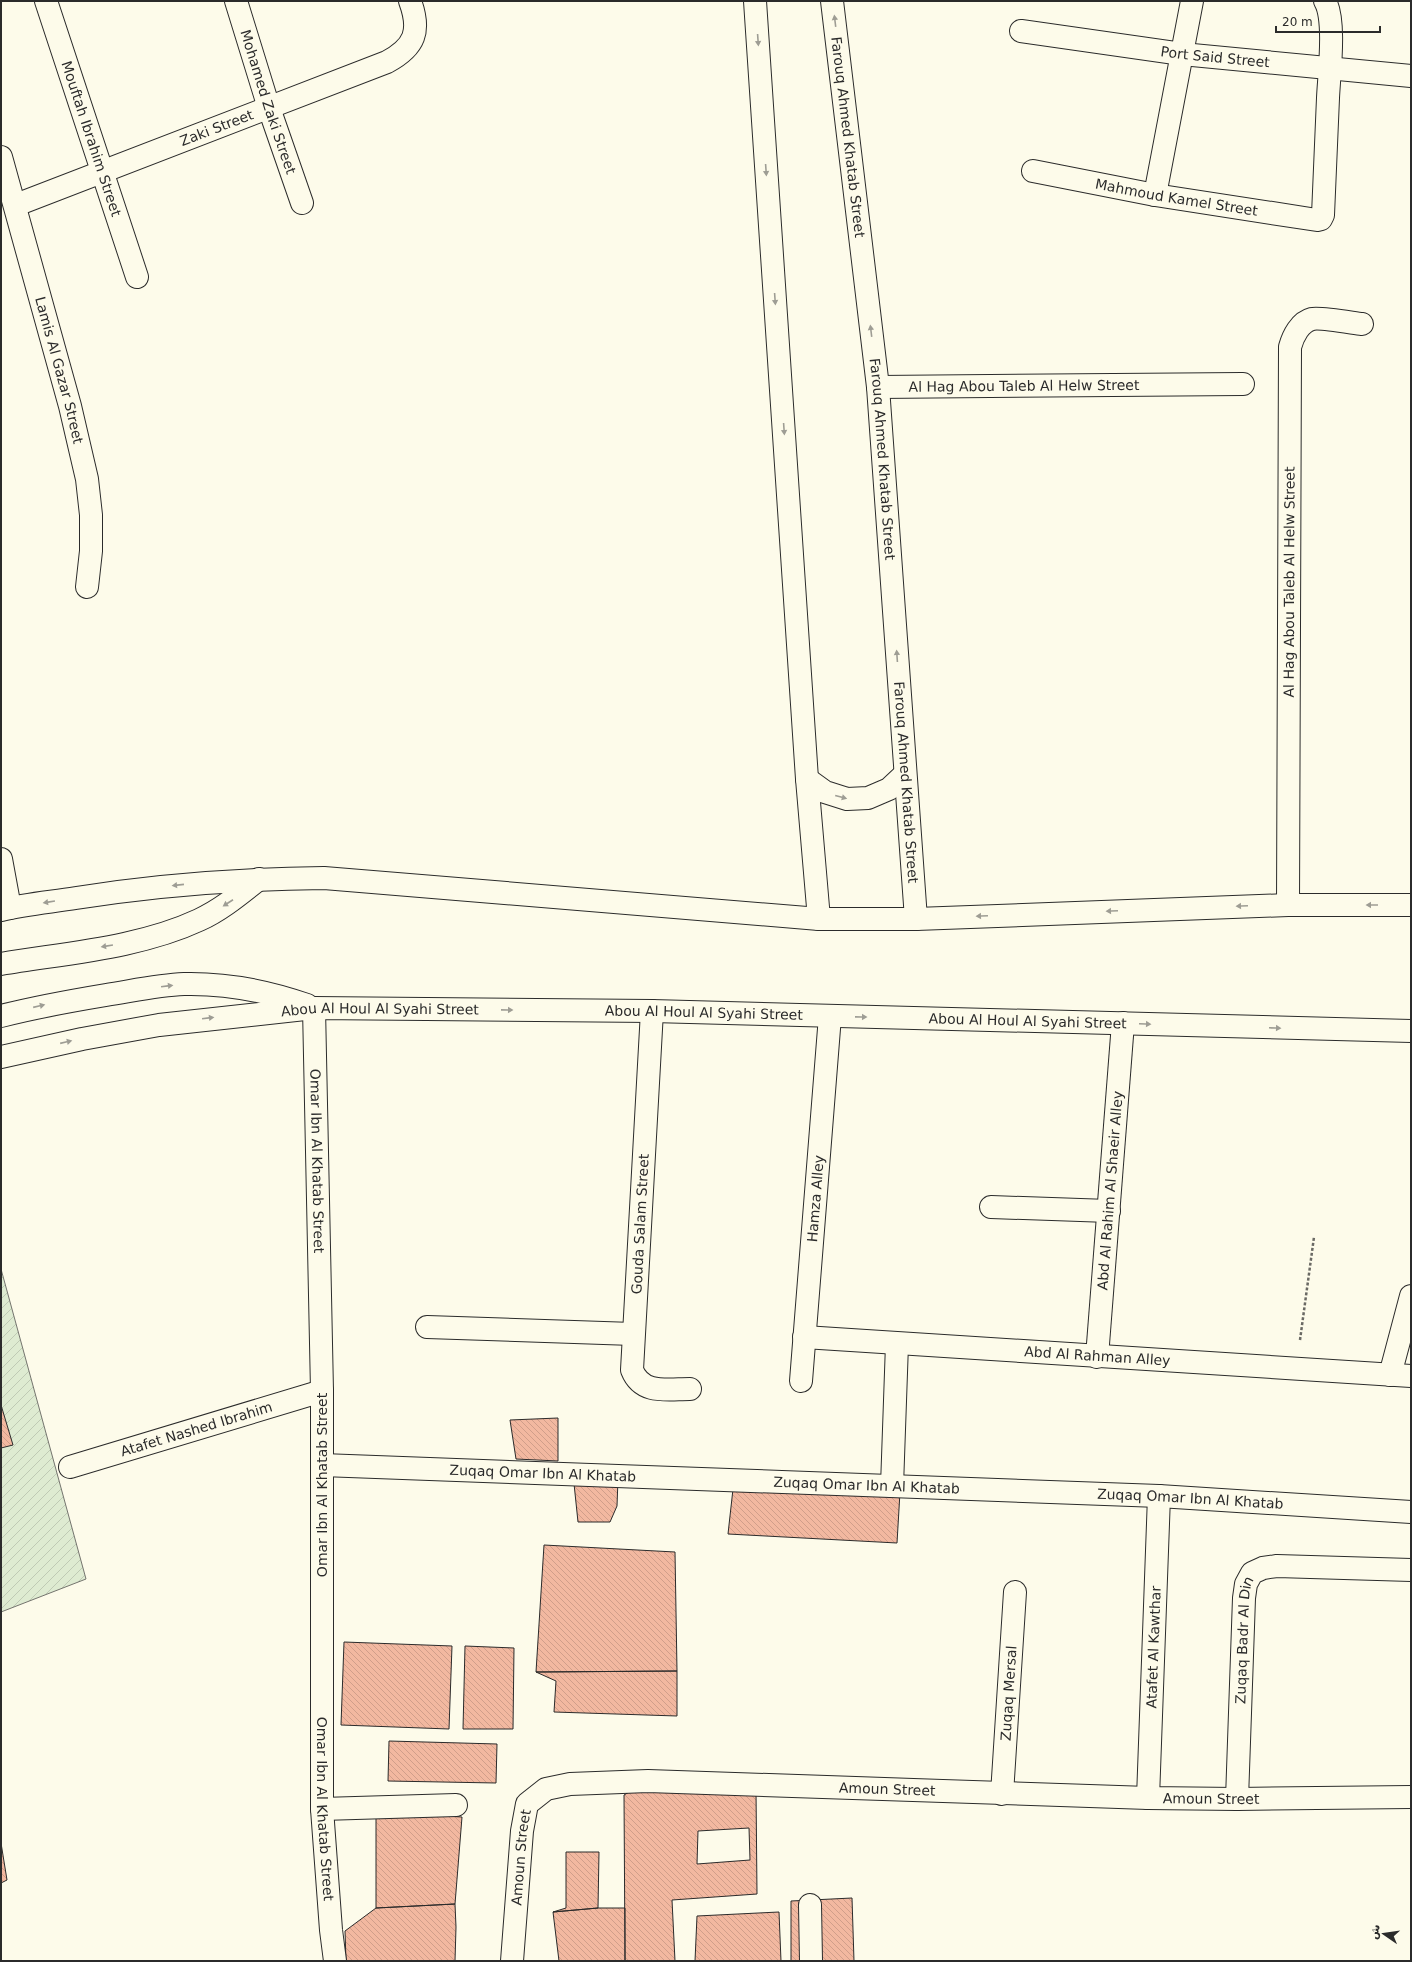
<svg xmlns="http://www.w3.org/2000/svg" width="1412" height="1962" font-family="'DejaVu Sans','Noto Naskh Arabic',sans-serif">
<defs>
<pattern id="garden-furrows" width="10" height="10" patternUnits="userSpaceOnUse"><rect width="10" height="10" fill="#deebd1"/><path d="M-1 1l2-2M0 10L10 0M9 11l2-2" fill="none" stroke="#bfcab4"/></pattern>
<pattern id="building-back-hatch" width="6" height="6" patternUnits="userSpaceOnUse"><rect width="6" height="6" fill="#f2b8a0"/><path d="M-1 5l2 2M0 0l6 6M5-1l2 2" fill="none" stroke="#d09e8a"/></pattern>
</defs>
<rect width="100%" height="100%" fill="#fdfbea"/>
<path fill="url(#garden-furrows)" stroke="#74746e" d="M1,1269L86,1579L1,1612Z"/>
<path fill="url(#building-back-hatch)" stroke="#2b2b2b" fill-rule="evenodd" d="M1,1405L13,1445L1,1448Z
M558,1418V1461L516,1459L510,1420Z
M573,1474L618,1479L617,1506L610,1522H578Z
M734,1480L900,1492L897,1543L728,1534Z
M544,1545L675,1552L677,1671L536,1672Z
M344,1642L452,1646L449,1729L341,1725Z
M465,1646L514,1648L513,1729H463Z
M677,1671V1716L554,1712L556,1681L536,1672Z
M389,1741L497,1744L496,1783L388,1781Z
M648,1781L756,1790L757,1894L672,1900L675,1961H625L624,1795ZM749,1828L750,1860L697,1864L698,1831Z
M376,1812L462,1817L455,1904L376,1908Z
M1,1843L7,1880L1,1883Z
M566,1852H599L598,1908L553,1912L566,1908Z
M852,1898L854,1961H791V1901Z
M455,1904L456,1927L455,1961H346L345,1931L376,1908Z
M598,1908H625V1961H559L553,1912Z
M779,1912L781,1961H695L697,1916Z"/>
<g fill="none" stroke-linecap="round" stroke-linejoin="round">
<defs>
<g id="minor">
<path id="s1" d="M46,1L137,277"/>
<path id="s2" d="M236,1L269,108L302,203"/>
<path id="s3" d="M1021,31L1182,54L1411,76"/>
<path id="s4" d="M1,157L70,406L87,479L91,515V551L87,587"/>
<path id="s5" d="M1033,171L1155,195L1317,220L1321,219L1323,215C1325,176 1326,137 1328,98C1329,75 1336,20 1325,1"/>
<path d="M1155,195L1192,1"/>
<path id="s6" d="M16,205L387,62C415,47 421,31 410,1"/>
<path id="s7" d="M878,387L1243,384"/>
<path d="M1,859L10,908"/>
<path id="s8" d="M1288,905L1290,347C1293,336 1300,322 1312,319C1320,317 1353,323 1362,324"/>
<path id="s9" d="M314,1008L322,1391V1809L331,1930L335,1961"/>
<path d="M652,1011L632,1370C642,1395 667,1389 690,1389"/>
<path d="M991,1207L1109,1211"/>
<path d="M427,1327L633,1334"/>
<path id="s10" d="M804,1337L1411,1376"/>
<path id="s11" d="M1097,1357L1123,1023"/>
<path d="M1390,1375L1411,1296"/>
<path id="s12" d="M801,1381L830,1016"/>
<path id="s13" d="M322,1465L1159,1496L1411,1512"/>
<path id="s14" d="M70,1467L322,1391"/>
<path d="M892,1486L897,1344"/>
<path id="s15" d="M1002,1794L1015,1592"/>
<path id="s16" d="M1148,1798L1159,1496"/>
<path id="s17" d="M1237,1799L1244,1598L1246,1584L1252,1573L1263,1568L1277,1566L1411,1570"/>
<path d="M322,1809L456,1805"/>
<path d="M810,1905L811,1961"/>
<path id="s18" d="M512,1961L522,1831L527,1804L546,1789L570,1784L648,1781L1148,1798L1237,1799L1411,1797"/>
</g>
<g id="secondary">
<path d="M755,1L807,779L819,919"/>
<path id="s19" d="M832,1L878,387L916,919"/>
<path d="M807,779L825,792L847,799L868,798L889,789L905,774"/>
<path d="M1,910C25,904 51,902 76,898C158,885 240,879 324,878L819,919H916L1288,905H1411"/>
<path d="M1,964C66,953 139,948 199,920C221,910 240,894 259,879"/>
<path d="M1,1016C36,1007 70,1001 106,995C132,991 158,985 184,984C227,983 267,991 307,1005"/>
<path id="s20" d="M1,1057L82,1039L159,1025L314,1008L652,1011L1411,1031"/>
</g>
</defs>
<use href="#minor" stroke="#2b2b2b" stroke-width="24"/>
<use href="#secondary" stroke="#2b2b2b" stroke-width="24"/>
<path stroke="#6a6964" stroke-width="2.5" stroke-dasharray="3 2" stroke-linecap="butt" d="M1300,1340L1314,1237"/>
<use href="#minor" stroke="#fdfbea" stroke-width="22"/>
<use href="#secondary" stroke="#fdfbea" stroke-width="22"/>
</g>
<defs><path id="oneway-solid" d="M-6-.8H1V-3.2L6.5 0L1 3.2V.8H-6Z"/></defs>
<g fill="#9e9d94">
<use href="#oneway-solid" transform="translate(835 21) rotate(-97)"/>
<use href="#oneway-solid" transform="translate(758 40) rotate(86)"/>
<use href="#oneway-solid" transform="translate(766 170) rotate(86)"/>
<use href="#oneway-solid" transform="translate(775 299) rotate(86)"/>
<use href="#oneway-solid" transform="translate(871 331) rotate(-97)"/>
<use href="#oneway-solid" transform="translate(784 429) rotate(86)"/>
<use href="#oneway-solid" transform="translate(897 656) rotate(-94)"/>
<use href="#oneway-solid" transform="translate(841 797) rotate(15)"/>
<use href="#oneway-solid" transform="translate(178 885) rotate(174)"/>
<use href="#oneway-solid" transform="translate(49 902) rotate(171)"/>
<use href="#oneway-solid" transform="translate(228 903) rotate(147)"/>
<use href="#oneway-solid" transform="translate(1372 905) rotate(-180)"/>
<use href="#oneway-solid" transform="translate(1242 906) rotate(178)"/>
<use href="#oneway-solid" transform="translate(1112 911) rotate(178)"/>
<use href="#oneway-solid" transform="translate(982 916) rotate(178)"/>
<use href="#oneway-solid" transform="translate(107 946) rotate(171)"/>
<use href="#oneway-solid" transform="translate(167 986) rotate(-7)"/>
<use href="#oneway-solid" transform="translate(39 1006) rotate(-13)"/>
<use href="#oneway-solid" transform="translate(507 1010) rotate(1)"/>
<use href="#oneway-solid" transform="translate(861 1017) rotate(1)"/>
<use href="#oneway-solid" transform="translate(208 1018) rotate(-7)"/>
<use href="#oneway-solid" transform="translate(1145 1024) rotate(2)"/>
<use href="#oneway-solid" transform="translate(1275 1028) rotate(2)"/>
<use href="#oneway-solid" transform="translate(66 1042) rotate(-13)"/>
</g>
<g text-anchor="middle" stroke-width="3" stroke-linejoin="round" paint-order="stroke">
<g font-size="14" fill="#2b2b2b" stroke="#fdfbea">
<text dy="5" stroke="none"><textPath href="#s3" startOffset="196">Port Said Street</textPath></text>
<text dy="5" stroke="none"><textPath href="#s2" startOffset="106">Mohamed Zaki Street</textPath></text>
<text dy="5" stroke="none"><textPath href="#s6" startOffset="215">Zaki Street</textPath></text>
<text dy="5" stroke="none"><textPath href="#s19" startOffset="137">Farouq Ahmed Khatab Street</textPath></text>
<text dy="5" stroke="none"><textPath href="#s1" startOffset="145">Mouftah Ibrahim Street</textPath></text>
<text dy="5" stroke="none"><textPath href="#s5" startOffset="146">Mahmoud Kamel Street</textPath></text>
<text dy="5" stroke="none"><textPath href="#s4" startOffset="221">Lamis Al Gazar Street</textPath></text>
<text dy="5" stroke="none"><textPath href="#s7" startOffset="146">Al Hag Abou Taleb Al Helw Street</textPath></text>
<text dy="5" stroke="none"><textPath href="#s19" startOffset="461">Farouq Ahmed Khatab Street</textPath></text>
<text dy="5" stroke="none"><textPath href="#s8" startOffset="323">Al Hag Abou Taleb Al Helw Street</textPath></text>
<text dy="5" stroke="none"><textPath href="#s19" startOffset="785">Farouq Ahmed Khatab Street</textPath></text>
<text dy="5" stroke="none"><textPath href="#s20" startOffset="383">Abou Al Houl Al Syahi Street</textPath></text>
<text dy="5" stroke="none"><textPath href="#s20" startOffset="707">Abou Al Houl Al Syahi Street</textPath></text>
<text dy="5" stroke="none"><textPath href="#s20" startOffset="1031">Abou Al Houl Al Syahi Street</textPath></text>
<text dy="5" stroke="none"><textPath href="#s9" startOffset="153">Omar Ibn Al Khatab Street</textPath></text>
<text dy="5" stroke="none"><textPath href="#s11" startOffset="167">Abd Al Rahim Al Shaeir Alley</textPath></text>
<text dy="5" stroke="none"><textPath href="#s12" startOffset="183">Hamza Alley</textPath></text>
<text transform="translate(640 1224) rotate(-87)" y="5">Gouda Salam Street</text>
<text dy="5" stroke="none"><textPath href="#s10" startOffset="294">Abd Al Rahman Alley</textPath></text>
<text dy="5" stroke="none"><textPath href="#s14" startOffset="132">Atafet Nashed Ibrahim</textPath></text>
<text dy="5" stroke="none"><textPath href="#s13" startOffset="221">Zuqaq Omar Ibn Al Khatab</textPath></text>
<text transform="translate(322 1485) rotate(-90)" y="5">Omar Ibn Al Khatab Street</text>
<text dy="5" stroke="none"><textPath href="#s13" startOffset="545">Zuqaq Omar Ibn Al Khatab</textPath></text>
<text dy="5" stroke="none"><textPath href="#s13" startOffset="869">Zuqaq Omar Ibn Al Khatab</textPath></text>
<text dy="5" stroke="none"><textPath href="#s17" startOffset="159">Zuqaq Badr Al Din</textPath></text>
<text dy="5" stroke="none"><textPath href="#s16" startOffset="151">Atafet Al Kawthar</textPath></text>
<text dy="5" stroke="none"><textPath href="#s15" startOffset="101">Zuqaq Mersal</textPath></text>
<text dy="5" stroke="none"><textPath href="#s18" startOffset="524">Amoun Street</textPath></text>
<text dy="5" stroke="none"><textPath href="#s18" startOffset="848">Amoun Street</textPath></text>
<text dy="5" stroke="none"><textPath href="#s9" startOffset="801">Omar Ibn Al Khatab Street</textPath></text>
<text dy="5" stroke="none"><textPath href="#s18" startOffset="104">Amoun Street</textPath></text>
</g>
</g>
<rect width="1412" height="1962" fill="none" stroke="#2b2b2b" stroke-width="4"/>
<g transform="translate(1384 1934) rotate(283)" stroke="#fdfbea" stroke-width="3" paint-order="stroke">
<path d="M0-3L7 15L0 10L-7 15Z" fill="#2b2b2b"/>
<text y="-6" font-size="11" font-weight="bold" text-anchor="middle" fill="#2b2b2b">ش</text>
</g>
<path d="M1276 26v6h104v-6" fill="none" stroke="#2b2b2b" stroke-width="2"/>
<text x="1282" y="26" font-size="12" fill="#2b2b2b" stroke="#fdfbea" stroke-width="3" paint-order="stroke">20 m</text>
</svg>
